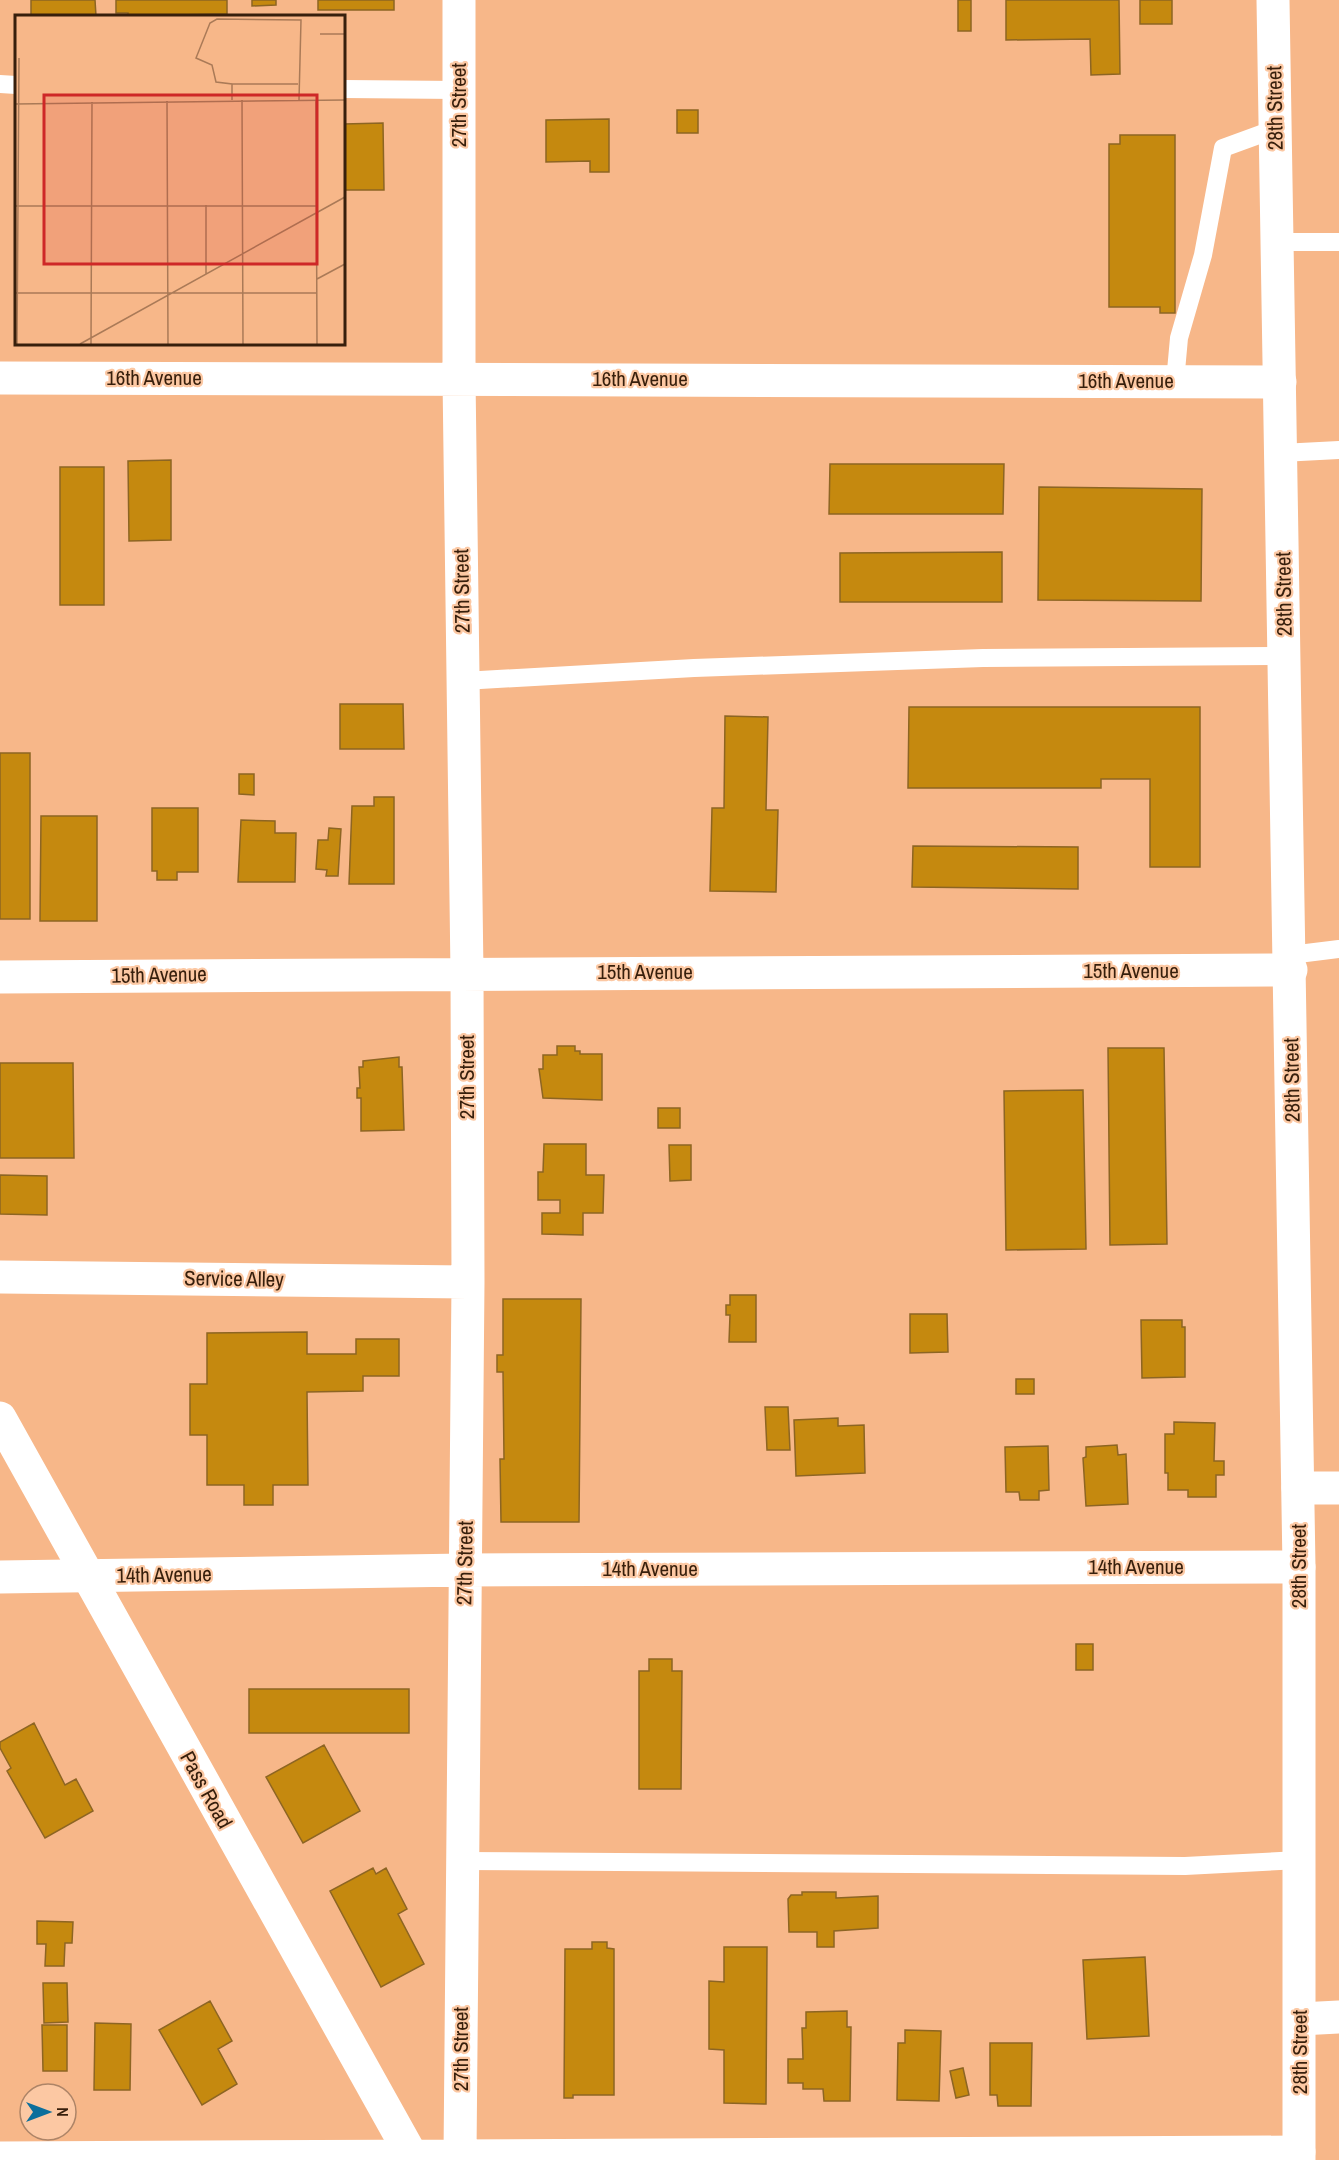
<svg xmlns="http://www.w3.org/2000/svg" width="1339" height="2160" font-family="'Archivo Narrow',sans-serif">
<rect width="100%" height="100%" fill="#f7b789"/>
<path fill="#c5890f" stroke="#8d6523" stroke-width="1.5" d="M31,0H95L96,16H31Z
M116,0H227V14L121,16H128V13H116Z
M252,0H276V5L252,6Z
M318,0H394V10H318Z
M958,0H971V31H958Z
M1006,0H1119L1120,74L1091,75L1090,39L1006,40Z
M1140,0H1172V24H1140Z
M677,110H698V133H677Z
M609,119V172H590V161L546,162V120Z
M383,123L384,190H344V124Z
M1120,135H1175V313H1160V307H1109V144H1120Z
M171,460V540L129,541L128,461Z
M830,464H1004L1003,514H829Z
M60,467H104V605H60Z
M1039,487L1202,489L1201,601L1038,600Z
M1002,552V602H840V553Z
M340,704H403L404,749H340Z
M909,707H1200V867H1150V779H1101V788H908Z
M725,716L768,717L766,810H778L776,892L710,891L712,808H724Z
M0,753H30V919H0Z
M239,774H254V795L239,794Z
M374,797H394V884H349L352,806H374Z
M152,808H198V872H177V880H157V871H152Z
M41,816H97V921H40Z
M241,820L275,821V833H296L295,882H238Z
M329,828L341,829L338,876H326L327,870L316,869L318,840H328Z
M913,846L1078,847V889L912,887Z
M557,1046H575V1051H580V1054H602V1100L543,1098L539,1069H543V1055H557Z
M1108,1048H1164L1167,1244L1110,1245Z
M399,1057V1067H402L404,1130L361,1131V1098H357V1088H360L359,1067H363V1061Z
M0,1063H73L74,1158H0Z
M1083,1090L1086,1249L1006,1250L1004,1091Z
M658,1108H680V1128H658Z
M544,1144H586V1175H604L603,1213H583V1235L542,1234V1213H560V1200H538V1172H543Z
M669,1145H691V1180L670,1181Z
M0,1175L47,1176V1215L0,1214Z
M730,1295H756V1342H729L730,1315H726V1305H730Z
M503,1299H581L579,1522H501L500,1459H504L503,1372H497V1355H503Z
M910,1314H947L948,1352L910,1353Z
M1141,1320H1182V1327H1185V1377L1142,1378Z
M307,1332V1354H356V1339H399V1376H363V1391L307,1392L308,1485H273V1505H244V1485H207V1435H190V1384H207V1333Z
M1016,1379H1034V1394H1016Z
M765,1407H788L790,1450H767Z
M838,1418V1426L864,1425L865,1473L796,1476L794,1420Z
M1174,1422L1215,1423L1214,1461H1224V1475H1216V1497H1188V1490H1168V1473H1165V1434H1174Z
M1117,1445L1118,1455L1126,1454L1128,1504L1086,1506L1083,1458L1086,1457V1447Z
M1048,1446L1049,1490L1039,1491V1500H1020L1019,1492H1006L1005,1447Z
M1076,1644H1093V1670H1076Z
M649,1659H672V1671H682L681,1789H639V1671H649Z
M249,1689H409V1733H249Z
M34,1723L65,1785L76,1779L93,1811L45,1838L7,1771L11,1768L0,1748V1742Z
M324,1745L360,1811L303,1843L266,1777Z
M373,1868L376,1874L386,1868L407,1909L398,1914L424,1964L381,1987L330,1891Z
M802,1892H836V1898L878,1896V1928L834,1931V1947H817V1932H789L788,1899L791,1895H802Z
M37,1921L73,1922L72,1943H65L64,1966H45L46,1944H37Z
M592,1942H607V1948L614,1949V2095H573V2098H564L565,1949H592Z
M724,1947H767L766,2104L724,2103V2050L709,2049V1981L724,1982Z
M1145,1957L1149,2036L1087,2039L1083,1960Z
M43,1983H67L68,2022L44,2023Z
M210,2001L232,2041L218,2049L237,2084L202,2105L159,2030Z
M847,2011V2027H851L850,2101H824L823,2089H803V2083H788V2059H803L802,2028H806V2012Z
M95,2023L131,2024L130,2090H94Z
M42,2025H67V2071H43Z
M905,2030L941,2031L939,2101L897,2100L898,2043H905Z
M990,2043H1032L1031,2106H998L997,2095H990Z
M963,2068L969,2095L956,2098L950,2071Z"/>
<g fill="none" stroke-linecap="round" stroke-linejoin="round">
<path stroke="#fff" stroke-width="18" d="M0,84L16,85
M344,89L459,90
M1278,242H1339
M1175,382L1179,338L1203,255L1223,148L1275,129
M1281,453L1339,450
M463,681L694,668L983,658L1285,656
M1290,955L1339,949
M462,1861L1185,1866L1300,1860"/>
<path stroke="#fff" stroke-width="33" d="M459,0V378L467,973L468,1282L460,2155
M0,378L1280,382
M0,977L1291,970
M0,1277L468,1282
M1298,1488H1339
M0,1577L465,1570L1299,1567
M1300,2019L1339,2017
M0,2158L1299,2152"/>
<path stroke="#fff" stroke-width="33" d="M1273,0L1299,1567V2160"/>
<path stroke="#fff" stroke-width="33" d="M0,1418L414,2160"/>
</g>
<g text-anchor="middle" stroke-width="4.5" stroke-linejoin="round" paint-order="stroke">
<g font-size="21" fill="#371f0c" stroke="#fcc8a3">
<text transform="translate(459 105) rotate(-90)" y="7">27th Street</text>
<text transform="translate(1275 108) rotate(-91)" y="7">28th Street</text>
<text x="154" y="385">16th Avenue</text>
<text x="640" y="386">16th Avenue</text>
<text x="1126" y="388">16th Avenue</text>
<text transform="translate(462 591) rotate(-91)" y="7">27th Street</text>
<text transform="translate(1284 594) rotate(-91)" y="7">28th Street</text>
<text x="1131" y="978">15th Avenue</text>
<text x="645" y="979">15th Avenue</text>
<text transform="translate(159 975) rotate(-1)" y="7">15th Avenue</text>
<text transform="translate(467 1077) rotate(-90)" y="7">27th Street</text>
<text transform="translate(1292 1080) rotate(-91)" y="7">28th Street</text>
<text transform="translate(234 1279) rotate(1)" y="7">Service Alley</text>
<text transform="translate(465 1563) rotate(-89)" y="7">27th Street</text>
<text transform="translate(1299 1566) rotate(-90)" y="7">28th Street</text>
<text x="1136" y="1574">14th Avenue</text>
<text x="650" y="1576">14th Avenue</text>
<text transform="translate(164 1575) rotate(-1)" y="7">14th Avenue</text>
<text transform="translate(206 1790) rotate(61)" y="7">Pass Road</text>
<text transform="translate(461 2049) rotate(-90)" y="7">27th Street</text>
<text transform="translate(1300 2052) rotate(-90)" y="7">28th Street</text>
</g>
</g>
<g transform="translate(15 15)">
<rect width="330" height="330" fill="#f7b789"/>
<path fill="none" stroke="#aa7a57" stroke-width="1.5" d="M305,19H330M217,69H283M217,85V69L201,67L197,50L181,43L195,8L202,4L286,5L284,85M227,85L228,329M301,85L302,329M152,86L153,329M0,89L330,85M0,191H302M191,259V190M302,264L330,249M0,278H302M2,329L4,43M65,329L330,182M76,329L77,87"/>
<path fill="#ce2827" fill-opacity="0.15" stroke="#ce2827" stroke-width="3" d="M29,80H302V249H29Z"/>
<rect width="330" height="330" fill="none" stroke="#371f0c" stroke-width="3"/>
</g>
<g transform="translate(48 2112) rotate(90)"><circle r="28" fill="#fcc8a3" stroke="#ad8467" stroke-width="1.5"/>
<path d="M0-4.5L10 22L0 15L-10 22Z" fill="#0c6f9c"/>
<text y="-9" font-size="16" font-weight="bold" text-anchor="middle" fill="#371f0c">N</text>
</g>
</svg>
